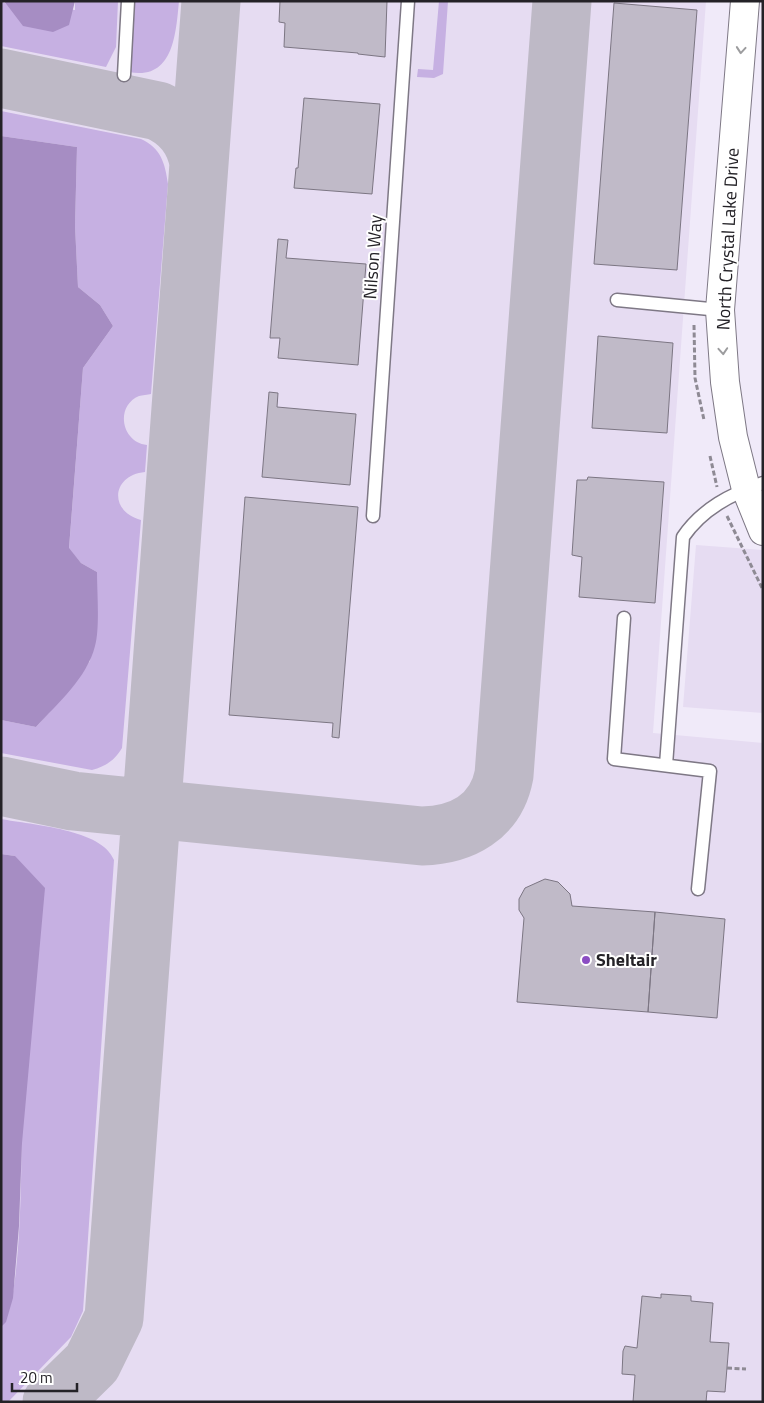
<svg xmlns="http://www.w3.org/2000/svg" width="764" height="1403" font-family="'Titillium Web',sans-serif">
<rect width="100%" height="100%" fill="#f0eaf9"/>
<path fill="#e6dcf2" d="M1,1H706L653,733L763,743V1402H1Z
M696,545L763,550V713L683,707Z"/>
<path fill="#c6b0e2" d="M1,1L4,3L75,10V1H118L116,47L106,67L1,46Z
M135,1H179C176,32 174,81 129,72Z
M439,1H448L443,74L434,78L417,77L418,69L433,70Z
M1,111L141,139C161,148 165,163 168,184L151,394C148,395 142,395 139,396C115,406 121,442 147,445L145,472C112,475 108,511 141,520L122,748C114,761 106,766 92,770L1,753V720L36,727L73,686L90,661L97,572L81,563L69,549L83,368L113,326L100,305L78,287L75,226L77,147L1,136Z
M1,819C32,825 102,829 114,860L83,1311L71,1337L8,1402H1V1327C36,1290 16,926 15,856L1,854Z"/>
<path fill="#a68dc3" d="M4,1H75L69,25L53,32L23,26Z
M1,136L77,147L75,226L78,287L100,305L113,326L83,368L69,548L81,563L97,572C97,592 100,628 95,646C87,678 58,703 36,727L1,720Z
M1,854L15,856L45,888L22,1143L19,1226L13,1298L6,1322L1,1327Z"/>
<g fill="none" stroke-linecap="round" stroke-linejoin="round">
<path stroke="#beb9c6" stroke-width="59" d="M1,78L158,111C181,121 195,139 199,163
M1,786L73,801L422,836C462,835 496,817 504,775L562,1
M52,1402L92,1363L114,1318L211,1"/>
</g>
<path fill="#c0bac8" stroke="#7c7683" d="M280,1H387L385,57L358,54V53L284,47L285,23L279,22Z
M614,3L697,10L677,270L594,264Z
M304,98L380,104L372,194L294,188L296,168H298Z
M278,239L288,240L286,258L366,264L358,365L278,358L280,338H270Z
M598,336L673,343L667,433L592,428Z
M269,392L278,393L277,407L356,414L350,485L262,477Z
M588,477L664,482L655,603L579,597L582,557L572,555L577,480H587Z
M245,497L358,507L339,738L332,737L333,723L229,715Z
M545,879L558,882L570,894L572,906L655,912L648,1012L517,1002L524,918L519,910V899L525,888Z
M655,912L725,919L717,1018L648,1012Z
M661,1294L691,1296V1301L713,1303L710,1342L729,1343L725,1392L707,1391L706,1402H633L635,1375L622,1374L623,1351L625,1346L637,1348L642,1296L661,1298Z"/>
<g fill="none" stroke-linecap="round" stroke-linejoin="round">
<defs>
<path id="lane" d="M124,75L128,1
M617,300L720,310
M373,516L408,1
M624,618L614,759L710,771L698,889
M666,765L683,537C702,509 731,494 763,483"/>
<path id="secondary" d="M745,1L720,310L725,382L733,437L746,489L763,531"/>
</defs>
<use href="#lane" stroke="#7e7885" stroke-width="15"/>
<use href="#secondary" stroke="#7e7885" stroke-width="30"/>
<path stroke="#8e8a94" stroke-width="3" stroke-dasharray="5 2.5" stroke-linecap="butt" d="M694,325L695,378L704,420
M710,456L717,487
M727,516L763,590
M727,1368L746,1369"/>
<use href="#lane" stroke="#fff" stroke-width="12"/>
<use href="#secondary" stroke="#fff" stroke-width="28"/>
</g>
<defs><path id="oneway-chevron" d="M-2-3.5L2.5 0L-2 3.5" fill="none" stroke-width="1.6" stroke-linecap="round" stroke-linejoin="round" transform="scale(1.25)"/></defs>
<g stroke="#9c9c9e">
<use href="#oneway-chevron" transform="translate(741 50) rotate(95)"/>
<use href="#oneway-chevron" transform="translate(723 351) rotate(86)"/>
</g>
<circle fill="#8b4dc3" stroke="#fff" stroke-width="2" cx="586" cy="960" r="5"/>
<g text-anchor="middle" stroke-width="4" stroke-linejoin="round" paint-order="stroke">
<g font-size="18" fill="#242227" stroke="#fff">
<text transform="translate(728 239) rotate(-87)" y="6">North Crystal Lake Drive</text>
<text transform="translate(373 257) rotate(-86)" y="6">Nilson Way</text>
</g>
<g font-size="18" font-weight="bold" fill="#242227" stroke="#fff" text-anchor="start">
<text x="596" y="966">Sheltair</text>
</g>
</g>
<rect width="764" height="1403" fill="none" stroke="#242227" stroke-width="5"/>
<path d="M12 1383v8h65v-8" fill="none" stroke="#242227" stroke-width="2.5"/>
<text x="20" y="1383" font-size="15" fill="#242227" stroke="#ffffff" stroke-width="4" paint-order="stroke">20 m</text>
</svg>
